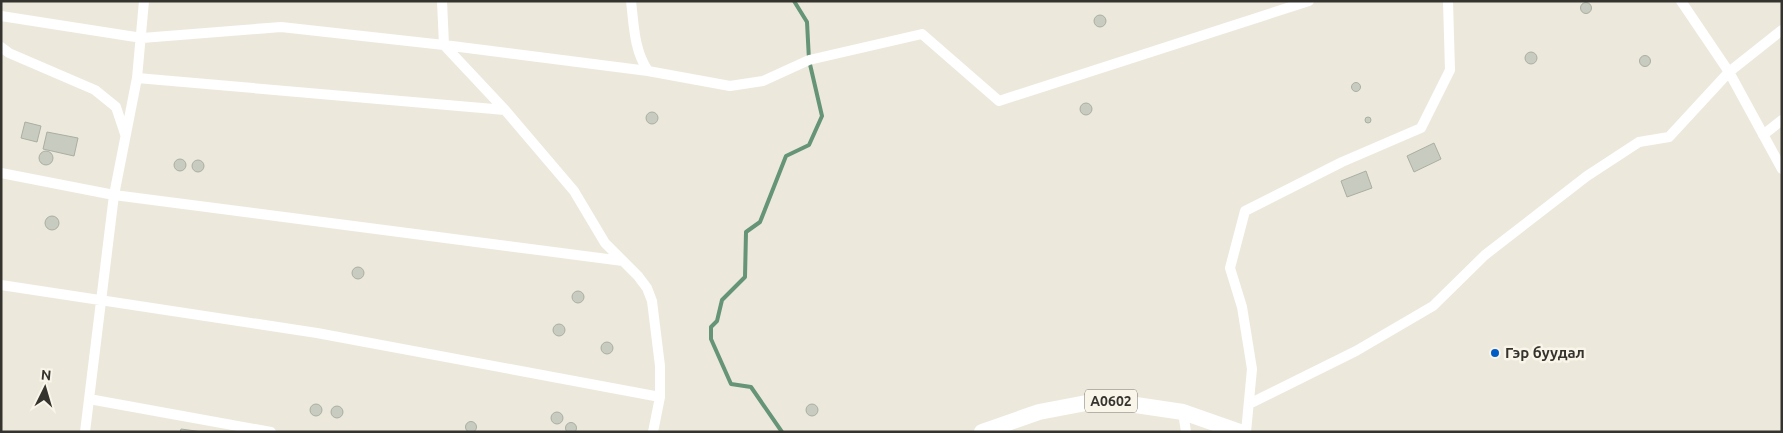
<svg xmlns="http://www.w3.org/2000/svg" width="1783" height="433" font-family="Ubuntu,sans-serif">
<rect width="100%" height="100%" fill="#ece8dc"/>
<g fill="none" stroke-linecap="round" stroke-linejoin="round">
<path stroke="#659476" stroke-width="4" d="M782,432L751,387L731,384L711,339V327L717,321L722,300L745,277L746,232L760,222L786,156L809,145L822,116L809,60L807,22L794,1"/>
</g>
<path fill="#c8ccc0" stroke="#aaafa3" d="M1580.5 8a5.5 5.5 0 1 1 11 0a5.5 5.5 0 1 1-11 0Z
M1094 21a6 6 0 1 1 12 0a6 6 0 1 1-12 0Z
M1525 58a6 6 0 1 1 12 0a6 6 0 1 1-12 0Z
M1639.5 61a5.5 5.5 0 1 1 11 0a5.5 5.5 0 1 1-11 0Z
M1351.5 87a4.5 4.5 0 1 1 9 0a4.5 4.5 0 1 1-9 0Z
M1080 109a6 6 0 1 1 12 0a6 6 0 1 1-12 0Z
M646 118a6 6 0 1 1 12 0a6 6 0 1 1-12 0Z
M1365 120a3 3 0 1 1 6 0a3 3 0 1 1-6 0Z
M25,122L41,126L37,142L21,138Z
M47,132L78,138L74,156L43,149Z
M1434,143L1441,159L1414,172L1407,156Z
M39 158a7 7 0 1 1 14 0a7 7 0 1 1-14 0Z
M174 165a6 6 0 1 1 12 0a6 6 0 1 1-12 0Z
M192 166a6 6 0 1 1 12 0a6 6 0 1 1-12 0Z
M1366,171L1372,188L1347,197L1341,181Z
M45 223a7 7 0 1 1 14 0a7 7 0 1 1-14 0Z
M352 273a6 6 0 1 1 12 0a6 6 0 1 1-12 0Z
M572 297a6 6 0 1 1 12 0a6 6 0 1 1-12 0Z
M553 330a6 6 0 1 1 12 0a6 6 0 1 1-12 0Z
M601 348a6 6 0 1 1 12 0a6 6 0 1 1-12 0Z
M310 410a6 6 0 1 1 12 0a6 6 0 1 1-12 0Z
M806 410a6 6 0 1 1 12 0a6 6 0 1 1-12 0Z
M331 412a6 6 0 1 1 12 0a6 6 0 1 1-12 0Z
M551 418a6 6 0 1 1 12 0a6 6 0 1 1-12 0Z
M465.5 427a5.5 5.5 0 1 1 11 0a5.5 5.5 0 1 1-11 0Z
M565.5 428a5.5 5.5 0 1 1 11 0a5.5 5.5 0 1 1-11 0Z
M181,429L203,432H180Z"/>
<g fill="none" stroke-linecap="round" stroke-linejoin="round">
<path stroke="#fff" stroke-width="10" d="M442,1L444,45L648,71L730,86L763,81L809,60L922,34L999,101L1309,1
M631,1C634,26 634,50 648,71
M1681,1L1729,72L1782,169
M1,16L142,38L281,27L444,45L505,110L574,191L605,243L638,276L647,288L652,301L660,366V397L653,432
M1,47L9,53L95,90L116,107L125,134
M137,78L505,110
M1763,135L1782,120
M1,173L114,195L623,261
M1,285L317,333L660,397
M89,399L271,432
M1249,404L1356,351L1433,306L1485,255L1587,176L1639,142L1669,137L1729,72L1782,30
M1183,412L1186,432
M85,432L114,195L137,78L144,1
M1246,432L1252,369L1242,307L1230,268L1245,211L1342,162L1421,128L1450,70L1448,1"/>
<path stroke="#fff" stroke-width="16" d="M982,432L1039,412L1102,400L1183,412L1240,432"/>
</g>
<circle fill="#005bc4" stroke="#faf5e9" stroke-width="2" cx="1495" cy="353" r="5"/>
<g text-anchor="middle" stroke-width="5" stroke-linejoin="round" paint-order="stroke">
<rect fill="#faf5e9" stroke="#706d66" stroke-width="1" x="1085" y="389.5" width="52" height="23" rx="4"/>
<g font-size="14" font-weight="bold" fill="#35332e">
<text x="1111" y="406">A0602</text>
</g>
<g font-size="15" font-weight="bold" fill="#35332e" stroke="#faf5e9" text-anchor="start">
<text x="1505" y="358">Гэр буудал</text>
</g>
</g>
<rect width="1783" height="433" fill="none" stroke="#35332e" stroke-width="5"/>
<g transform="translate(45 388) rotate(5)" stroke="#faf5e9" stroke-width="4" paint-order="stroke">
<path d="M0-4L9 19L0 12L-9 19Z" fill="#35332e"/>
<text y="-8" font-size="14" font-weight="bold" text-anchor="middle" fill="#35332e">N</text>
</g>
</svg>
